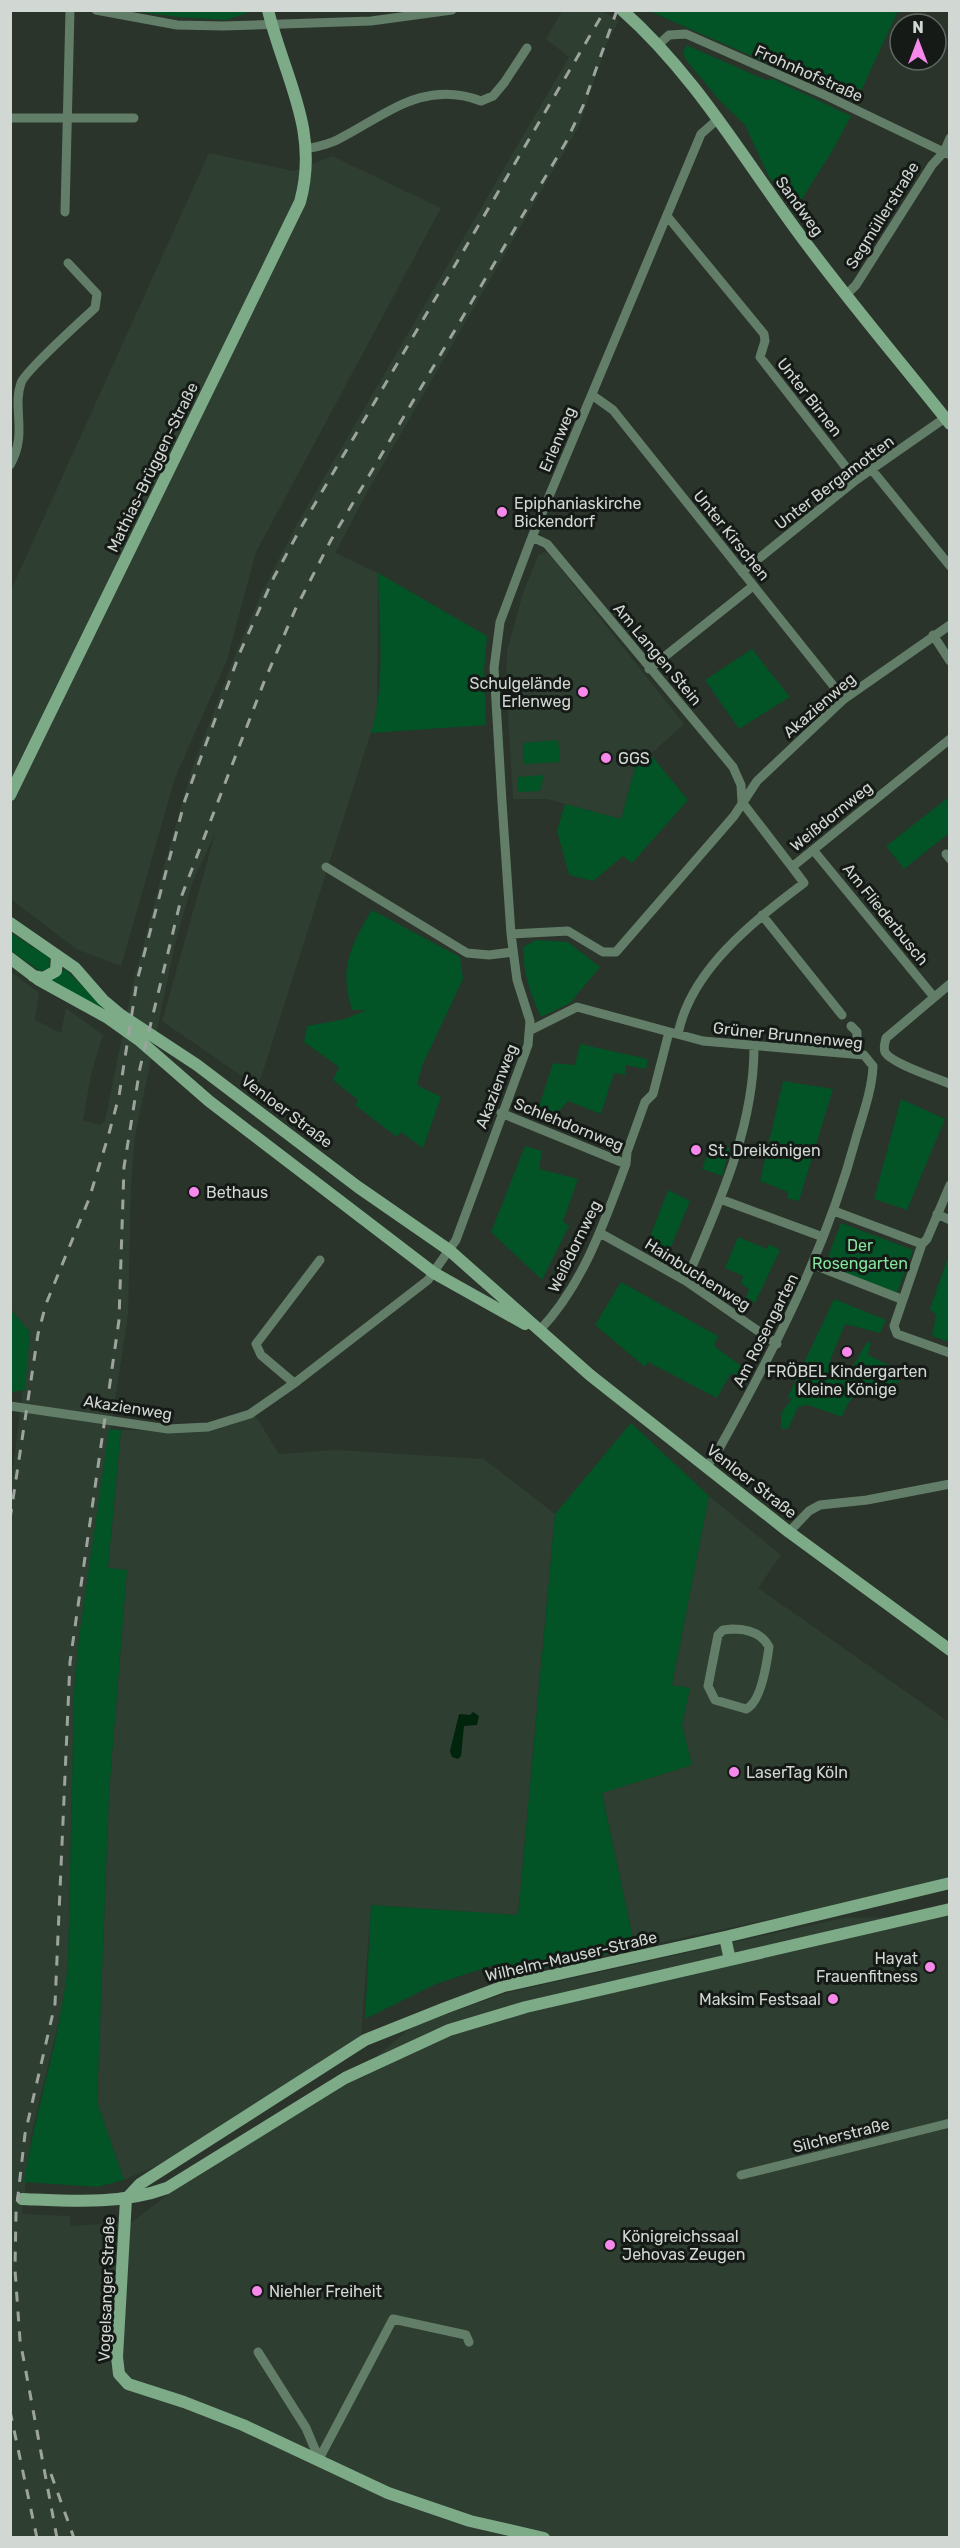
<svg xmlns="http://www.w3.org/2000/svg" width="960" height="2548" font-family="Rubik,sans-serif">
<rect width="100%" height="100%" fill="#2a342b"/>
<path fill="#2e3e31" d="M562,11H602L619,21L607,43L579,126L370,487L335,553L378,573L377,713L258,1087L162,1021L215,834L193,881L175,944L135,1136L131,1187L128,1315L79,1637L74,1692L68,1963L65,1995L31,2136L22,2214L70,2216L71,2226L132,2222L189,2179L349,2079L413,2026L506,1993L843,1918L949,1916V2537H11L10,1491L30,1333L11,1309L10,971L39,993L35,1020L61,1033L66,1008L103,1035L91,1074L83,1120L99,1125L105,1121L133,983L168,852L191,772L235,655L262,592L297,524L569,57L546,39Z
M209,153L294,171L332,156L441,208L256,552L227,660L175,778L121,966L76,949L11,899V590Z
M544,552L550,555L684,724L635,768L621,819L547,799H513L506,680L507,651L523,593L538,556Z
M255,1415L279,1454L335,1450L484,1459L555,1514L518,1915L371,1905L361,2037L172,2159L124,2180L97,2102L109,1794L127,1570L108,1569L121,1430L200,1432L231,1425Z
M709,1496L781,1555L758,1588L949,1722V1881L635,1948L602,1792L692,1765L682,1725L690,1688L672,1685Z"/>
<path fill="#025325" d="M131,11L253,10V11L226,20L179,17Z
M649,11H898L856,102Z
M686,45L766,80L773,79L851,116L834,148L795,210L769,177L745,125L720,101L686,60L683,53Z
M378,573L487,636L484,671L486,725L371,733C386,683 379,625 378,573Z
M752,649L790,697L739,729L705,680Z
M558,740L560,762L524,764L523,743Z
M651,755L688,800L632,863L623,856L593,881L569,875L557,831L565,804L621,819L635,768Z
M544,775L540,791L518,792L517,777Z
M949,797V833L904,869L886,846Z
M372,910L460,957L463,979L422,1066L417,1085L441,1097L423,1148L401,1132L397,1137L355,1105L358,1100L333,1080L339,1067L304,1042L307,1026L345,1019L366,1010H352C339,968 350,946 372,910Z
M11,933L50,958L49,969L40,971L11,951Z
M536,940L568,942L600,967L570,1003L541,1017C530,993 523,973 523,947Z
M65,969L108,1011L50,982Z
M580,1044L648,1059L646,1069L626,1065L625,1075L614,1073L601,1114L568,1101L557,1114L539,1107L553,1063L575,1065Z
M783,1081L833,1089L799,1201L787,1198L788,1192L760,1181Z
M901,1099L945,1119L907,1210L874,1199Z
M712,1141L726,1144L725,1147L730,1148L722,1176L702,1169Z
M525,1146L542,1151L539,1169L578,1179L563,1221L569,1226L542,1280L491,1232Z
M668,1190L690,1201L671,1247H646Z
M841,1223L913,1250L897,1293L825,1265Z
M738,1237L767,1249L769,1244L780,1250L755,1303L746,1298L749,1289L741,1284L743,1276L725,1268Z
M949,1254H950L949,1342L932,1336L936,1315L930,1309Z
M621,1282L718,1336L714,1346L747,1370L742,1378L731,1373L717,1398L648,1362L645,1367L595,1325Z
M834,1299L886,1320L880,1333L845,1324L830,1361L832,1367L842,1373L845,1368L850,1371L867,1342L871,1343L868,1355L899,1370L900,1382C868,1392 857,1381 842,1417L808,1405L798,1407L788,1429H781V1413L793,1397L787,1399Z
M10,1309L30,1332L25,1390L11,1392Z
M631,1423L709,1496L672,1685L690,1688L682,1725L692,1765L602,1793L635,1948L517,1974L497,1964L436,1984L365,2019L371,1905L518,1915L555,1514Z
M109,1429L121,1430L108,1568L127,1570L109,1794L97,2102L124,2180L97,2187L24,2182C35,2109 61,2037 68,1963L74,1692L79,1637Z"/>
<path fill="#00240c" d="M473,1712L479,1716L477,1725L464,1726L461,1756L458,1759L452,1757L450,1751L459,1714L470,1715Z"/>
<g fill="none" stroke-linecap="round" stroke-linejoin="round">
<path stroke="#637e68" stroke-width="9" d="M96,10L177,25L223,26L371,21L452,10
M657,46L669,35L686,34L827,96L950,155
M10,118H134
M306,149C316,147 327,145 337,140C386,115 423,79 481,101L493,96L504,83L527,48
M65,212L70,10
M667,216L764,334L765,341L760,357L856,480
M846,295L856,285L932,165L944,152L950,138
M592,395L613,410L844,699
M10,465C28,434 12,408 21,383C25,371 81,321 95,308L97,294L68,263
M872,470L950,566
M532,537L547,544L733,767L741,785L742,802L792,867
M742,572L856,480L945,418
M933,635L950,661
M649,669L753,586
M814,851L934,997
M946,854L950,859
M326,867L467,953L489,955L513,952
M762,915L842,1015
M511,934L568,931L603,952H616L734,816L757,781L844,699L950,625
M950,984L886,1038C885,1043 883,1048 885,1052C890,1063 937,1078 950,1084
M851,1026L857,1032V1054
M531,1030L577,1007L703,1041L864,1055L873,1066C872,1090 863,1114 856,1138C825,1253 773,1352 715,1456L706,1467
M678,1034C691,969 754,921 804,883L792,867L950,739
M501,1113L626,1164
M950,1185L927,1239L922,1244L894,1326L897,1334L950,1353
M720,1199L823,1237
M834,1211L922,1244
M937,1214L950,1220
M600,1233L686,1281L777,1344
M814,1265L901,1299
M686,1281C717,1207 754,1130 754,1047
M539,1331C583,1285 604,1223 626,1164L627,1152L645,1102L653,1094L669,1032
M294,1383L261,1355L256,1344L320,1260
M10,1406L168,1429L208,1427L250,1414L296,1382L428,1280L456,1240L528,1045L530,1021L517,980L511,934L502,802L494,668L500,622L532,537L701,134L718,119
M789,1532L809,1511L820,1505L867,1500L950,1484
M732,1629C746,1629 762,1633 769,1647C767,1662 761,1703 746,1709L715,1700L708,1686L718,1635L723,1630Z
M741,2175L950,2123
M258,2352L306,2428L319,2459
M319,2459L393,2319L466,2335L469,2342"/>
<path stroke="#7daa87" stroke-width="12" d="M622,10C690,70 737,148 789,220C839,290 896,356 950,424
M10,795L300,202C320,130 284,77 268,10
M10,923L75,968L103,1000L121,1015L197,1065L358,1187L449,1250L590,1375L789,1532L950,1650
M10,958L39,980L108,1018L139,1040L209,1101L434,1273L525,1324
M33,976L43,978L56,971L57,956
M725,1937L730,1960
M22,2199C71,2201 120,2205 167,2188L345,2078L449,2030L526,2007L950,1909
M126,2199L140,2184L365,2040L445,2008L504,1986L725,1937L950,1883
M126,2199L117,2357L119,2374L128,2384L184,2402L243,2425L388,2493L470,2521L544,2538"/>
<path stroke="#9ca49d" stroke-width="3" stroke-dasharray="10 10" stroke-linecap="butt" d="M10,1519L38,1334L46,1304L89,1199L108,1137L119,1096L137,981L185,800L241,650L274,577L303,524L605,10
M10,2411L37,2538
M51,2474L74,2538
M57,2538L20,2340L15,2270L16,2213L25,2134L55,2004L70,1662L119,1320L124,1167L140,1068L182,895L264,682L295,610L331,540L566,142L583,106L617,10"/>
</g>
<g fill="#f788ec" stroke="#151a16" stroke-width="2">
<circle cx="502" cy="512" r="6"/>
<circle cx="583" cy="692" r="6"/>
<circle cx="606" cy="758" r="6"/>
<circle cx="696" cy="1150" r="6"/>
<circle cx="194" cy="1192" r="6"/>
<circle cx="847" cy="1352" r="6"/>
<circle cx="734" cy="1772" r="6"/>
<circle cx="930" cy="1967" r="6"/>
<circle cx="833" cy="1999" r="6"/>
<circle cx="610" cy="2245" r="6"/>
<circle cx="257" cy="2291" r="6"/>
</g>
<g text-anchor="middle" stroke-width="6" stroke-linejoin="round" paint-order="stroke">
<g font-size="16" fill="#d1d7d2" stroke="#151a16">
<text transform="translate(809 73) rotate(24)" y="6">Frohnhofstraße</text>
<text transform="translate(800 206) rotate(54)" y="6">Sandweg</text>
<text transform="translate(882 215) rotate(-58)" y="6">Segmüllerstraße</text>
<text transform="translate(810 397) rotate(52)" y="6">Unter Birnen</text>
<text transform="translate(557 439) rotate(-67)" y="6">Erlenweg</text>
<text transform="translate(152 467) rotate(-64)" y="6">Mathias-Brüggen-Straße</text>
<text transform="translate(834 482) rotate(-37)" y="6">Unter Bergamotten</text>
<text transform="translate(732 535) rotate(51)" y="6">Unter Kirschen</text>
<text transform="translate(658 654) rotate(50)" y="6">Am Langen Stein</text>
<text transform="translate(819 705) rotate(-41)" y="6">Akazienweg</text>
<text transform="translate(831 816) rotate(-39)" y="6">Weißdornweg</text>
<text transform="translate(886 914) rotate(51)" y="6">Am Fliederbusch</text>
<text transform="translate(788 1035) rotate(6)" y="6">Grüner Brunnenweg</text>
<text transform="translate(496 1086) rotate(-69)" y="6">Akazienweg</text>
<text transform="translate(287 1111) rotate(37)" y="6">Venloer Straße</text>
<text transform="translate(569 1124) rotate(22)" y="6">Schlehdornweg</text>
<text transform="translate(574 1246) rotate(-64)" y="6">Weißdornweg</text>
<text transform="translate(698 1274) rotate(32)" y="6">Hainbuchenweg</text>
<text transform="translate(765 1330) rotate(-63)" y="6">Am Rosengarten</text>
<text transform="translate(128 1407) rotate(9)" y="6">Akazienweg</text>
<text transform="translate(752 1481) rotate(38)" y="6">Venloer Straße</text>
<text transform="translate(571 1956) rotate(-13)" y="6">Wilhelm-Mauser-Straße</text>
<text transform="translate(841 2135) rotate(-14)" y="6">Silcherstraße</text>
<text transform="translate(106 2289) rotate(-88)" y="6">Vogelsanger Straße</text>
</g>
<g font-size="16" fill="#d1d7d2" stroke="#151a16" text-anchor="start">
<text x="514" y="509">Epiphaniaskirche<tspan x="514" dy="18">Bickendorf</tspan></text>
<text x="571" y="689" text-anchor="end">Schulgelände<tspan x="571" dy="18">Erlenweg</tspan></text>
<text x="618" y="764">GGS</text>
<text x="708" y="1156">St. Dreikönigen</text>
<text x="206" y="1198">Bethaus</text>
<text x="847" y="1377" text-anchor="middle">FRÖBEL Kindergarten<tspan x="847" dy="18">Kleine Könige</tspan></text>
<text x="746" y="1778">LaserTag Köln</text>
<text x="918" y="1964" text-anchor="end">Hayat<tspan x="918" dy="18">Frauenfitness</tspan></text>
<text x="821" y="2005" text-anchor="end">Maksim Festsaal</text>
<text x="622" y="2242">Königreichssaal<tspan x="622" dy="18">Jehovas Zeugen</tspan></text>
<text x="269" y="2297">Niehler Freiheit</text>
</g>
<g font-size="16" fill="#85e39c" stroke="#151a16">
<text x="860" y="1251">Der<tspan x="860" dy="18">Rosengarten</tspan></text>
</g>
</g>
<rect width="960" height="2548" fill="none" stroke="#d1d7d2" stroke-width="24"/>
<g transform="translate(918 42)"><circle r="28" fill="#151a16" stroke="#606661" stroke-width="1.5"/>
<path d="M0-4.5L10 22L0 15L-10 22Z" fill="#f788ec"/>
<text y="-9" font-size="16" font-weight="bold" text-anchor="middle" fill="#d1d7d2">N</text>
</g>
</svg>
